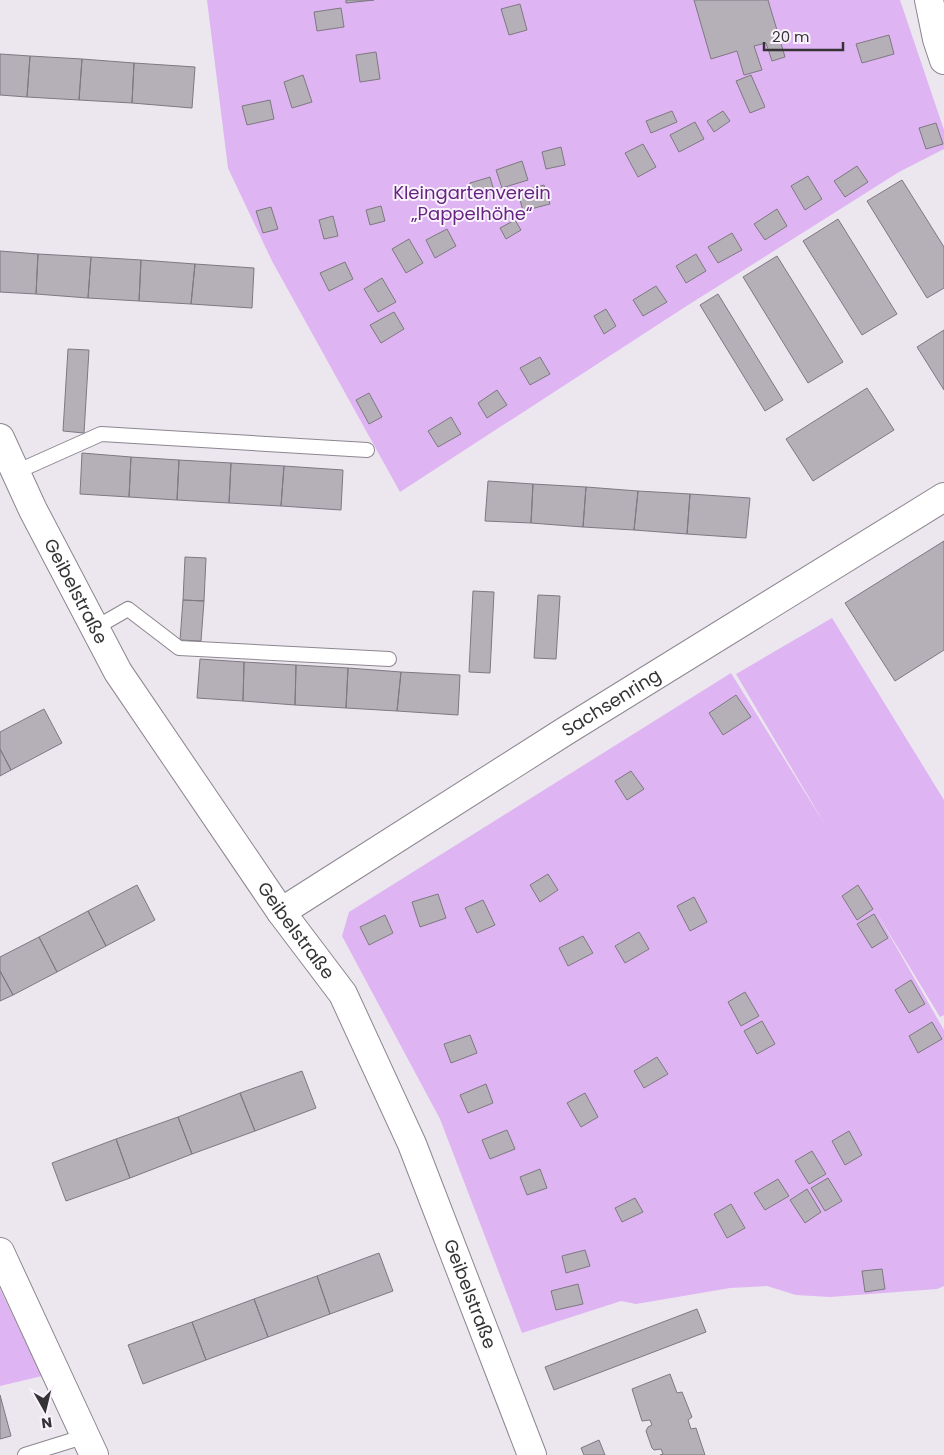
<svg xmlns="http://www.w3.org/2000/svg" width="944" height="1455" font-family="Poppins,sans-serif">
<rect width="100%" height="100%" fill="#ece6ef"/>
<path fill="#dfb4f3" d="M207,0H900L944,130V149L899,172L685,307L400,492L272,261L228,168Z
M832,618L944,800V1015L940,1017L875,910L944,1030V1286L937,1289L830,1297L796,1295L767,1286L730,1288L636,1304L621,1301L522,1333L440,1119L342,936L349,912L731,673L827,828L736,674Z
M0,1289L42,1376L0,1386Z"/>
<path fill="#b5afb8" stroke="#7e7881" d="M346,0H374L346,3Z
M694,0H768L785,57L772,61L766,43L754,46L762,70L744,75L737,51L711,59Z
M520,4L527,30L509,35L501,9Z
M341,8L344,27L317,31L314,12Z
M889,35L894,54L862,63L856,44Z
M376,52L380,79L360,82L356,55Z
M0,54L30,56L27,97L0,95Z
M30,56L82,59L79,100L27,97Z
M82,59L134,63L132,103L79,100Z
M134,63L195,67L192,108L132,103Z
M303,75L312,102L292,108L284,82Z
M751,75L765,107L750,113L736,81Z
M270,100L274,119L247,125L242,106Z
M672,111L677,122L651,133L646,121Z
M723,111L730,121L714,132L707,121Z
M695,122L704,139L679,152L670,135Z
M936,123L943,144L926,149L919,128Z
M643,144L656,167L638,177L625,153Z
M561,147L565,165L546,169L542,152Z
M522,161L528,180L502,188L496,170Z
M857,166L868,182L845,197L834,181Z
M808,176L822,199L805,210L791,186Z
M490,177L494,191L474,197L470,183Z
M902,180L944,247V288L927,298L867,201Z
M544,185L550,204L523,211L518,192Z
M381,206L385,221L370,225L366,210Z
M271,207L278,229L263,233L256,211Z
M777,209L787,226L765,240L754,224Z
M333,216L338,236L324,239L319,220Z
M838,219L897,314L862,335L803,241Z
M515,220L521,230L506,239L500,228Z
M447,229L456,246L435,258L426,240Z
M732,233L742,250L718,263L708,247Z
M409,239L423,263L406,273L392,249Z
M0,251L38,254L36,294L0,292Z
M38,254L91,257L88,298L36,294Z
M696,254L706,271L686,283L676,266Z
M777,256L843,362L808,383L743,277Z
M91,257L141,260L139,301L88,298Z
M141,260L195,264L191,304L139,301Z
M345,262L353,279L329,291L320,273Z
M195,264L254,268L252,308L191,304Z
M382,278L396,302L378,312L364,289Z
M656,286L667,302L643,316L633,300Z
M718,294L783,400L765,411L700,305Z
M606,309L616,326L604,334L594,316Z
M394,312L404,329L381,343L370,325Z
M944,330V390L917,347Z
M68,349L89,350L84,433L63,431Z
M540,357L550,374L530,385L520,368Z
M867,388L894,430L813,481L786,439Z
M497,390L507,405L487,418L478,403Z
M369,393L382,417L369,424L356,400Z
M451,417L461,434L438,447L428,431Z
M82,453L131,457L129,497L80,494Z
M131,457L179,460L177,500L129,497Z
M179,460L231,463L229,503L177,500Z
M231,463L284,466L281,506L229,503Z
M284,466L343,470L341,510L281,506Z
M488,481L533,484L531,523L485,521Z
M533,484L586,487L583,527L531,523Z
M586,487L638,491L634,530L583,527Z
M638,491L690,494L687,534L634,530Z
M690,494L750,498L746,538L687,534Z
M944,541V650L895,681L845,603Z
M185,557L206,558L204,601L183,600Z
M473,591L494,592L490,673L469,672Z
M538,595L560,596L556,659L534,658Z
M183,600L204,601L201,641L180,640Z
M200,659L244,662L243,701L197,698Z
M244,662L296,665L295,705L243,701Z
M296,665L348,668L346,708L295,705Z
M348,668L401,672L397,711L346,708Z
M401,672L460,675L458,715L397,711Z
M736,695L751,717L723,735L709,713Z
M44,709L62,743L11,770L0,749V732Z
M0,749L11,770L0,776Z
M631,771L644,789L627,800L615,781Z
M548,874L558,890L540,902L530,885Z
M137,885L155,920L106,946L88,911Z
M858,885L873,909L857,920L842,896Z
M438,894L446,918L420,927L412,902Z
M694,897L707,922L690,931L677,906Z
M483,900L495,925L477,933L465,908Z
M88,911L106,946L57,972L39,937Z
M874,914L888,938L872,948L857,924Z
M385,915L393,933L369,945L360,927Z
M639,932L649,949L625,963L615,946Z
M583,936L593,953L568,966L559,948Z
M39,937L57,972L13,995L0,971V957Z
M0,971L13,995L0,1001Z
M911,980L925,1004L909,1013L895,990Z
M745,992L759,1016L741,1026L728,1002Z
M762,1021L775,1044L757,1054L744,1031Z
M932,1022L942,1039L918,1053L909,1036Z
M470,1035L477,1053L451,1063L444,1044Z
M657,1057L668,1074L644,1088L634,1071Z
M302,1071L316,1108L255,1131L240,1093Z
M486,1084L493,1103L468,1113L460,1095Z
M240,1093L255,1131L192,1154L178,1117Z
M585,1093L598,1117L581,1127L567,1103Z
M178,1117L192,1154L130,1178L116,1139Z
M507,1130L515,1149L490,1159L482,1140Z
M849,1131L862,1155L845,1165L832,1141Z
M116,1139L130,1178L66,1201L52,1163Z
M812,1151L826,1174L809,1184L795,1161Z
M540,1169L547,1188L527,1195L520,1177Z
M828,1178L842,1201L825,1211L811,1188Z
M778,1179L789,1196L765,1210L754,1193Z
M807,1189L821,1212L805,1223L790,1200Z
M635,1198L643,1212L622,1222L615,1208Z
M731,1204L745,1228L727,1238L714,1214Z
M585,1250L590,1266L566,1273L562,1256Z
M379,1253L393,1291L330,1314L317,1276Z
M882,1269L885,1289L865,1292L862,1271Z
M317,1276L330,1314L268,1337L254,1299Z
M578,1284L583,1304L556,1310L551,1291Z
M254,1299L268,1337L206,1360L192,1322Z
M697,1309L706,1332L554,1390L545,1367Z
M192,1322L206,1360L143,1384L128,1345Z
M670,1374L677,1393L682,1392L692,1417L688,1420L691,1429L696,1428L705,1455H660L663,1454L661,1449L654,1450L652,1448L646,1431L648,1427L652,1425L650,1420L642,1421L632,1389Z
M0,1395L11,1436L0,1439Z
M599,1440L605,1455H584L581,1448Z"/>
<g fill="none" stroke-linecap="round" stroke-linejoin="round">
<defs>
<path id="service" d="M16,472L101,434L367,450
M95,628L128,609L179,648L389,659
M25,1455L86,1436"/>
<g id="minor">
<path d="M929,0L937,39L944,60"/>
<path id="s1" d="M0,438L33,510L118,672L281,912L343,994L412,1144L532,1455"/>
<path id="s2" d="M281,912L567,730L944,497"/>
<path d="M0,1252L94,1455"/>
</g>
</defs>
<use href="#service" stroke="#8c868f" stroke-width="16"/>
<use href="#minor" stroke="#8c868f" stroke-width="30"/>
<use href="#service" stroke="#fff" stroke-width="14"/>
<use href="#minor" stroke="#fff" stroke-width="28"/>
</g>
<g text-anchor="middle" stroke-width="4" stroke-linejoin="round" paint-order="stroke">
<g font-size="18" fill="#682482" stroke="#faf3fd">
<text x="472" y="199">Kleingartenverein<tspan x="472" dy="21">„Pappelhöhe“</tspan></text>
</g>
<g font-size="18" fill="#353336" stroke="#faf3fd">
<text dy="6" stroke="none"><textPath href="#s1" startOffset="171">Geibelstraße</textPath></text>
<text dy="6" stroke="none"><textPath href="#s2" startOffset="391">Sachsenring</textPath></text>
<text dy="6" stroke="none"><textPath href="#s1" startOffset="576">Geibelstraße</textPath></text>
<text dy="6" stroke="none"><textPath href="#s1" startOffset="981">Geibelstraße</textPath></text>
</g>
</g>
<g transform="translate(45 1410) rotate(172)" stroke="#faf3fd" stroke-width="4" paint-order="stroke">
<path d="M0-4L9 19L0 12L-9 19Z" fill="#353336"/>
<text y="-8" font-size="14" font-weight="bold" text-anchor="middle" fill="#353336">N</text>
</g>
<path d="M764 42v8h79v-8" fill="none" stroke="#353336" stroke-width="2.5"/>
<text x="772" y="42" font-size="15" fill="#353336" stroke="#faf3fd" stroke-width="4" paint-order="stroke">20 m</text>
</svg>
